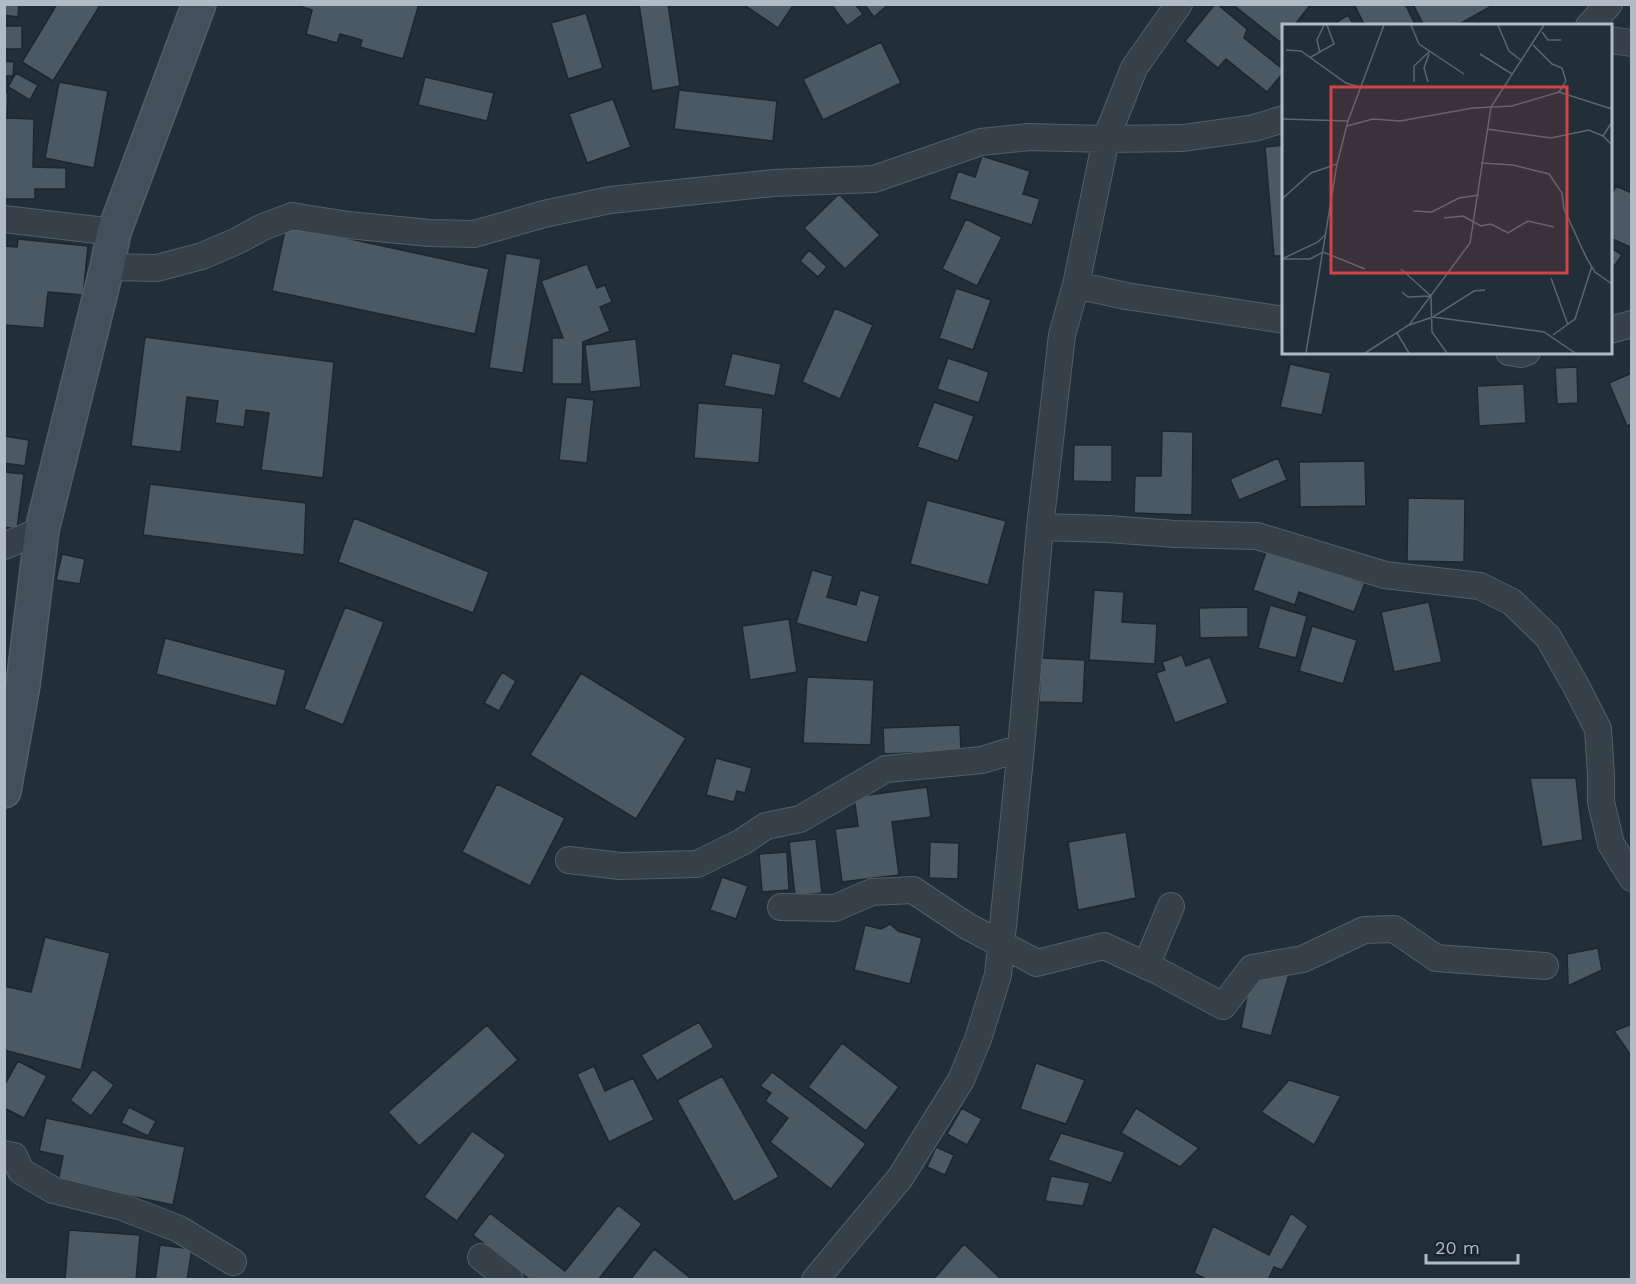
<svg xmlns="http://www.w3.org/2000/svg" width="1636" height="1284" font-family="'Work Sans',sans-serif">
<rect width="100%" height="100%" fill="#222e38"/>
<path fill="#4a5963" stroke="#1c272f" stroke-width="1.5" d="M4,4H19L18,17L4,15Z
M57,4H101L53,81L22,62Z
M293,4H419L403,59L360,47L362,40L340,34L337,43L306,34L312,10Z
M639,4H668L680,86L652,91Z
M743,4H794L778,28Z
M831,4H855L863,14L847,26Z
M864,4H889L874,17Z
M1215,4H1217L1247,29L1244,38L1284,70V72L1267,92L1226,59L1218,68L1185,41Z
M1232,4H1311L1294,26H1284V38L1280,42Z
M1354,4H1405L1416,26H1365Z
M1413,4H1495L1456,26H1424Z
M586,13L603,68L568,79L551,23Z
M1348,15L1354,26H1330Z
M4,26H22V49H4Z
M881,42L901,83L823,120L803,79Z
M4,61L14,62L13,76H4Z
M16,73L38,85L30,100L8,87Z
M425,77L494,93L487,121L418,105Z
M59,82L108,91L94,168L45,158Z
M679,90L777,101L773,141L674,129Z
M4,92L8,93L7,118L34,119L33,167L66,168V189H35V199H4Z
M613,99L631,147L587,163L569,114Z
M1284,145V256H1274L1265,147Z
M982,156L1030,171L1023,194L1040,199L1032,225L949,199L958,171L975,177Z
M1616,186L1632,193V248L1610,238V196Z
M839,194L880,235L845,269L804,228Z
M966,219L1002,237L977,286L942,269Z
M286,225L489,269L475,334L272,291Z
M18,239L88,246L83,295L48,292L44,328L4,325V246L17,247Z
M1610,247L1622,255L1610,272Z
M809,250L827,267L818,277L800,261Z
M506,253L541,259L523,373L489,368Z
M587,264L597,288L605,285L612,302L600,307L610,331L583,342L582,384H552V338H563L541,281Z
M956,288L991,300L973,350L939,338Z
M835,308L873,325L840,399L802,382Z
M145,337L334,362L323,478L261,470L269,413L246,410L244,427L215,423L218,401L187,397L181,452L131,446Z
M636,339L641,387L590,392L585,345Z
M732,353L781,364L775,396L724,386Z
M948,358L989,372L979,403L937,389Z
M1290,364L1331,373L1322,415L1280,407Z
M1577,367L1578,403L1557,404L1555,368Z
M1632,373V424L1627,426L1609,383Z
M1524,384L1526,423L1479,426L1477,386Z
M566,397L594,400L587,463L559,460Z
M934,402L974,416L958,461L917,447Z
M698,403L763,408L759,463L694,458Z
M1162,431L1193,432L1192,515L1134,513L1135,476H1161Z
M4,436L29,440L25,466L4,463Z
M1074,445H1112V482L1073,481Z
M1278,458L1287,480L1239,500L1230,479Z
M1365,461L1366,506L1300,507L1299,462Z
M4,472L24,474L17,529L4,527Z
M150,484L306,503L304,555L143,535Z
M1408,498L1465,499L1464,562L1407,561Z
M927,500L1006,521L988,585L910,564Z
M354,518L489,572L473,613L338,562Z
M1267,549L1365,583L1354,612L1299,592L1295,605L1253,590Z
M62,554L85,559L80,584L56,580Z
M812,570L833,576L827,597L856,605L860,590L880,596L867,643L796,623Z
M1094,590L1124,592L1122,622L1157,624L1155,664L1089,660Z
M1429,602L1442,662L1394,672L1381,612Z
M1270,605L1307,616L1296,658L1258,648Z
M345,607L384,622L343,725L304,709Z
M1248,607V637L1200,638L1199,608Z
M789,619L797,672L750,680L742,626Z
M1312,626L1357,640L1343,684L1299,671Z
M165,638L286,670L276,706L156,674Z
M1182,655L1186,666L1210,657L1228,703L1175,723L1156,673L1165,670L1162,662Z
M1041,658L1085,660L1083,703L1039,702Z
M502,672L516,681L499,711L484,703Z
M581,673L686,738L636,819L530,755Z
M807,677L874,680L871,745L803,743Z
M960,725L961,751L884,754L883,728Z
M716,758L752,768L745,793L737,791L734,802L706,795Z
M1530,778H1576L1583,840L1542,847Z
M497,784L565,818L530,886L462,852Z
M927,787L931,817L892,822L899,875L842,882L835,829L858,826L854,797Z
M1126,832L1136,898L1078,910L1068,842Z
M816,839L822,893L795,896L789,842Z
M930,842L959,843L958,879L929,878Z
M787,852L789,890L762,892L759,854Z
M722,877L748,886L736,919L710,910Z
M890,924L898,931L922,938L910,984L854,970L865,925L881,929Z
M45,937L110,953L81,1070L4,1050V986L31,992Z
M1598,948L1602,970L1568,986L1567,954Z
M1252,968L1290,971L1271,1036L1241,1028Z
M699,1022L714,1047L657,1081L641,1055Z
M1632,1024V1057L1614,1031Z
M487,1025L518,1060L419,1146L388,1112Z
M842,1043L899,1087L866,1131L808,1087Z
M18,1061L47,1076L24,1118L4,1108V1086Z
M1036,1063L1085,1080L1066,1124L1020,1109Z
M594,1066L605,1091L633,1078L654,1120L609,1142L577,1074Z
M93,1069L114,1085L91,1116L70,1100Z
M772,1072L866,1144L831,1189L770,1142L788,1118L765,1101L771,1093L760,1086Z
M722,1076L779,1177L734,1202L677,1100Z
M1289,1080L1341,1096L1314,1145L1261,1112Z
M129,1107L156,1121L148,1136L121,1123Z
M962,1108L982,1119L967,1145L947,1134Z
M1136,1108L1199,1148L1180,1167L1121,1133Z
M46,1118L185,1147L173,1205L58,1181L63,1156L39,1151Z
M472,1131L506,1155L457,1221L424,1197Z
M1061,1133L1125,1152L1111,1183L1048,1160Z
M936,1147L954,1155L945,1175L927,1167Z
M1051,1176L1090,1183L1083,1206L1045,1201Z
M618,1205L642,1224L598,1280H530L473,1235L490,1213L565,1271Z
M1291,1213L1308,1226L1282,1270L1274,1267L1268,1280H1208L1194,1273L1213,1226L1269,1255Z
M69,1230L140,1235L136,1280H65Z
M964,1244L999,1277L997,1280H933Z
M160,1245L192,1249L187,1280H155Z
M654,1249L693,1280H630Z"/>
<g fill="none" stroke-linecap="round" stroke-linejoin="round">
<defs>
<path id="street" d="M1589,26L1609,4
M1610,40L1632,43
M4,219L114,232
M107,267L157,268L202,256L237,241L263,227L292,216L348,225L429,233L474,234L544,214L610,200L774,183L874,179L981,142L1029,137L1106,139L1183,138L1254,128L1284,119
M1076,285L1126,296L1284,320
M1610,330L1632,324
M1509,352L1521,354L1527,352
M1040,527L1108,529L1175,534L1257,536L1385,575L1480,586L1512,602L1548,637L1576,686L1598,729L1601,775V802L1611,844L1632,878
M4,546L42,530
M569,860L620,866L697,864L742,842L766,826L800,819L886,769L982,760L1021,748
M781,907L835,908L872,892L913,890L967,926L1037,963L1104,946L1158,971L1223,1006L1252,968L1303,959L1364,930L1394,929L1436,958L1545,966
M1146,966L1171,906
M4,1154L14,1156L21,1171L53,1190L122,1207L179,1229L233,1262
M481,1257L510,1280
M815,1280L900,1178L961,1080L978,1039L998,975L1021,748L1040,527L1062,335L1076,285L1106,139L1134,68L1179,4"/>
<path id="secondary" d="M4,791L23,685L42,530L107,267L114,232L199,4"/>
</defs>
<use href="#street" stroke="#535e66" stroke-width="28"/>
<use href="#secondary" stroke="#535e66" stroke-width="36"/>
<use href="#street" stroke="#354048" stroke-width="26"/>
<use href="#secondary" stroke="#43505b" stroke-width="33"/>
</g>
<g transform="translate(1282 24)">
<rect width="330" height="330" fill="#222e38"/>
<path fill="none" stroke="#5b6670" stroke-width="1.5" d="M129,1L137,20L182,50M216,1L227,27L240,37M260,8L266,16H279M251,21L270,40L280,44L284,57L277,68M4,26L19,27L64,59L78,63M38,29L35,16L42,1M198,30L230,50M29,33L52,20L45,1M132,58V42L148,27M146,58L142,44L147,30M0,95L66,97M330,98L321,112L330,121M65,102L91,95L118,97L191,84L230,82L277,68L330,85M205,105L269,114L307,106L321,112M199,139L231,141L267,150L280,169L282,185L305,235L313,248L330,260M0,175L29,149L55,140M131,187L150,188L177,174L197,171M162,194L181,192L199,202L209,200L226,209L246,197L272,203M2,234L36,218L44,210M0,235H28L41,228L83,245M119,245L149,272L150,308L165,329M269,254L286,301M120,268L126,273L148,272M151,293L262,308L293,329M127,301L151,293L192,267L203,266M115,309L127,329M271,311L293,295L310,242M24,329L55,140L66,97L102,1M83,329L127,301L188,219L209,83L262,1"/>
<path fill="#ce4547" fill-opacity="0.15" stroke="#ce4547" stroke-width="3" d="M49,63H285V249H49Z"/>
<rect width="330" height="330" fill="none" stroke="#b0bbc5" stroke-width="3"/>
</g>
<rect width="1636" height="1284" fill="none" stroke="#b0bbc5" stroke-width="12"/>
<path d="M1426 1254v9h92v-9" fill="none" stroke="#b0bbc5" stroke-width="3"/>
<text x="1435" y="1254" font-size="18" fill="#b0bbc5" stroke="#1a252d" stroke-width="4.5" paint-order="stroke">20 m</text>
</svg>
